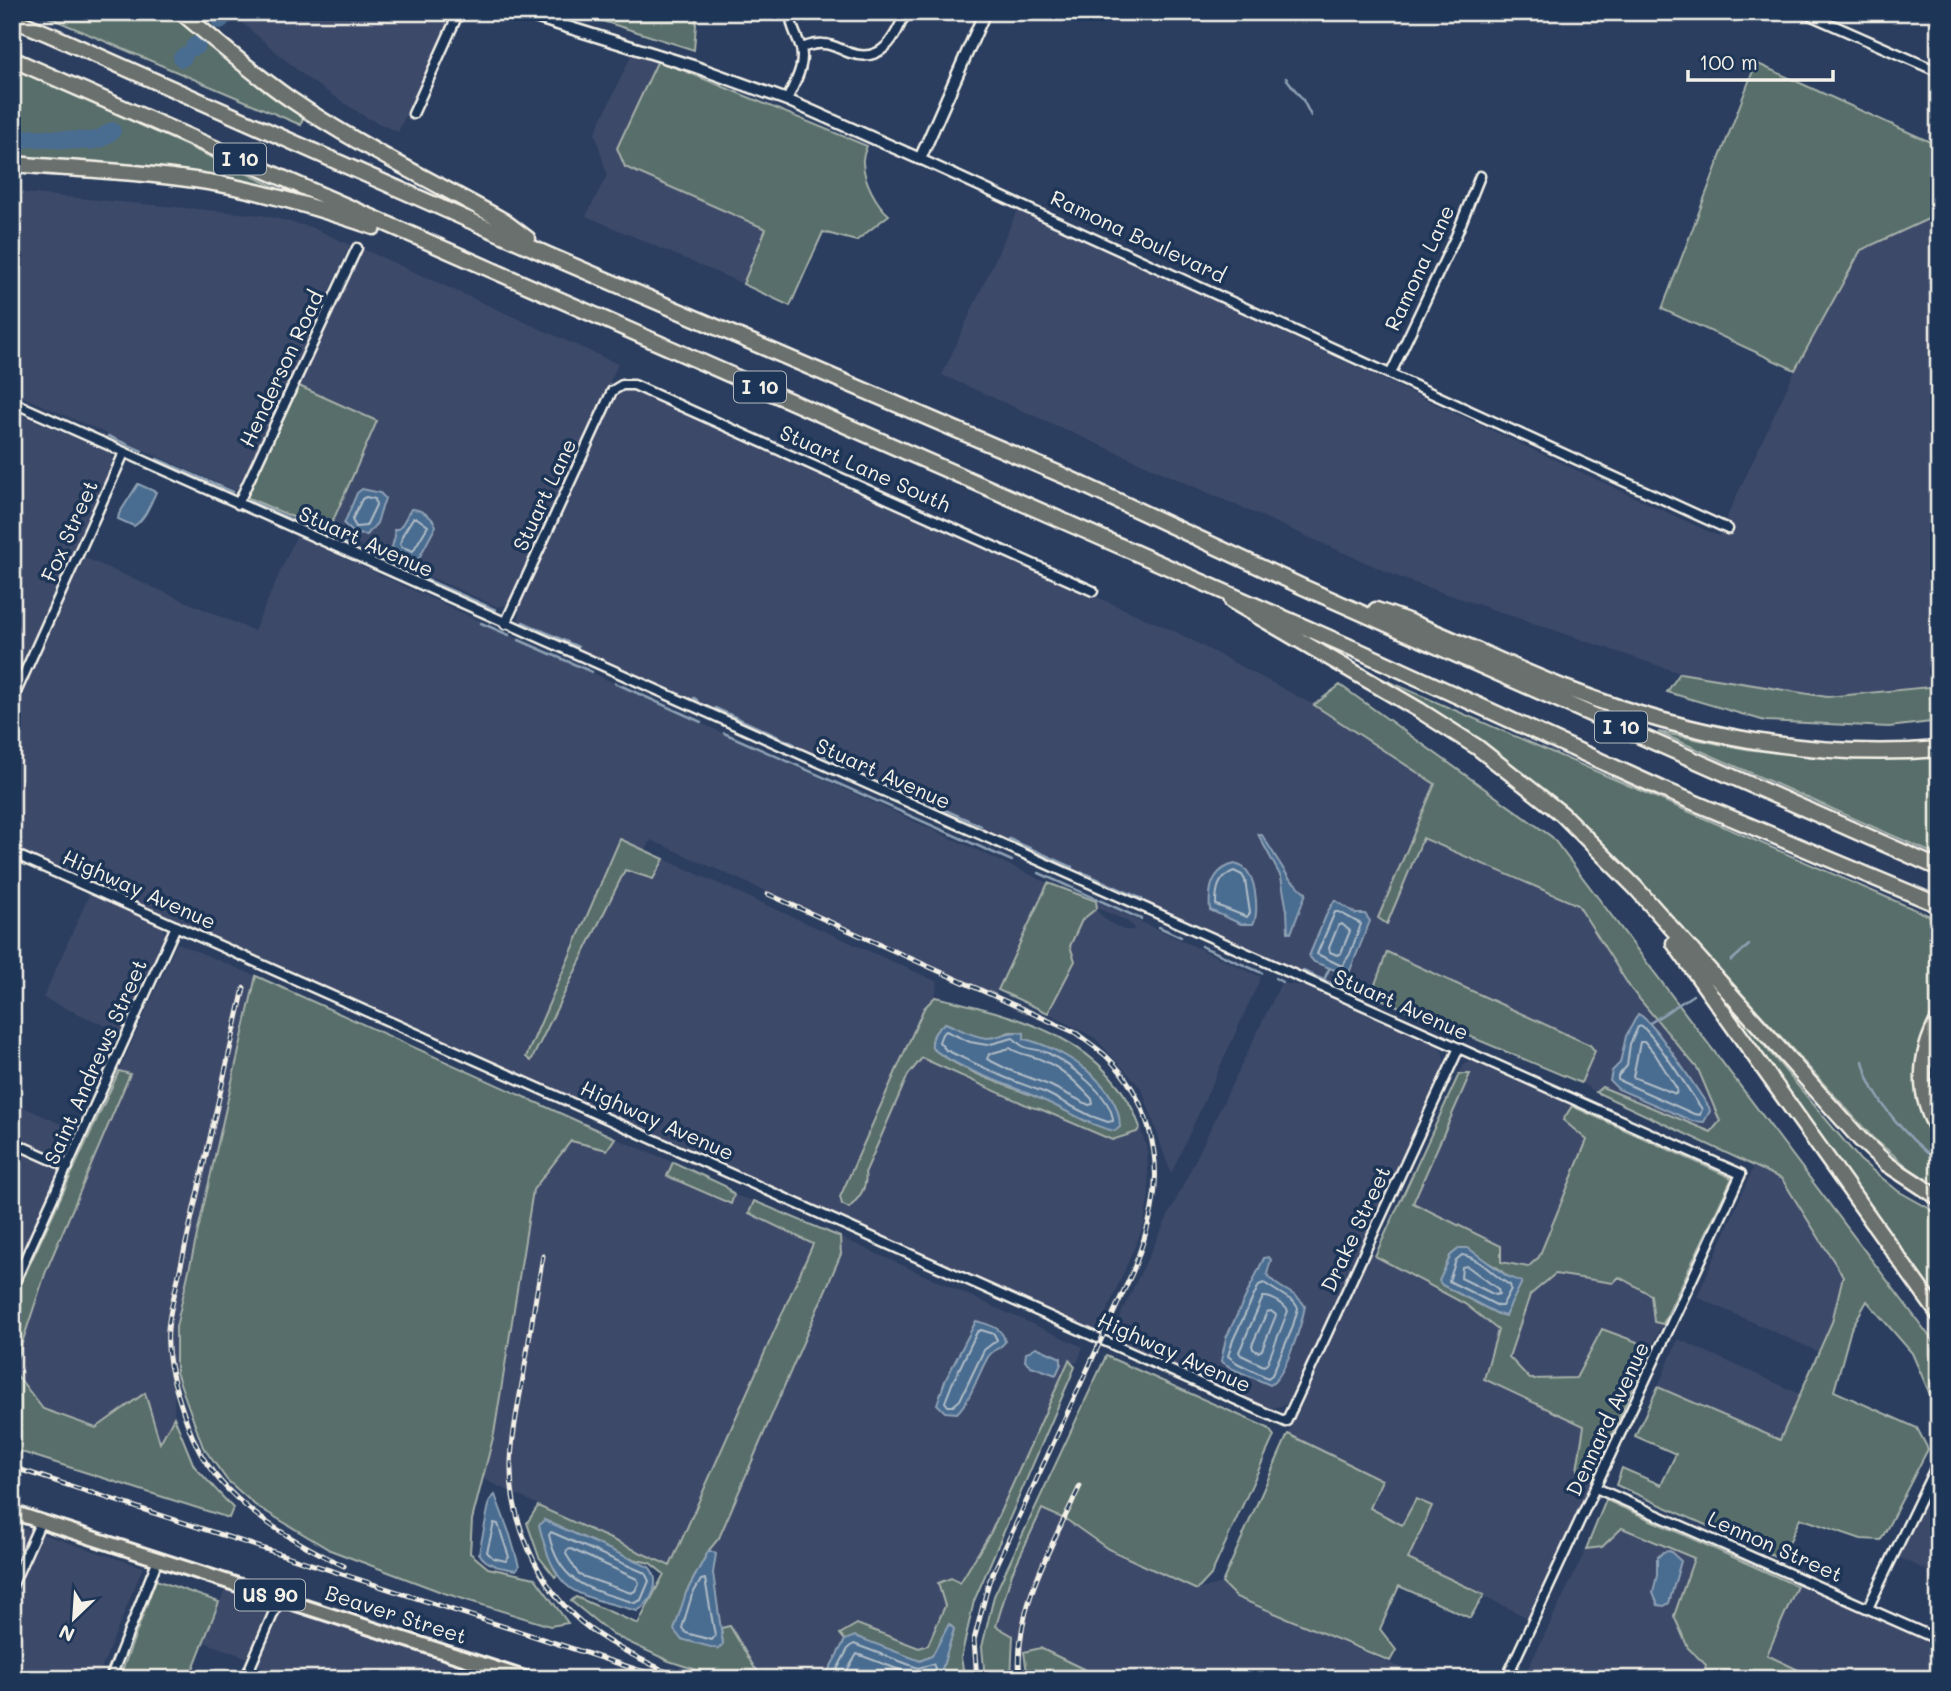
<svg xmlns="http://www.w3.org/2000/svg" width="1951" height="1691" font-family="Mali,sans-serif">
<rect width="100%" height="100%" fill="#2b3e5f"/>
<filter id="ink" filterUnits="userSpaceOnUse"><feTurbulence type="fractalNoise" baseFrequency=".0143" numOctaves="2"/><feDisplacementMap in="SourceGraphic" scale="14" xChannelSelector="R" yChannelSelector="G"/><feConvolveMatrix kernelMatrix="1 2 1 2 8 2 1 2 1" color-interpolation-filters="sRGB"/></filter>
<g filter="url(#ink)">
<path fill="#3c4869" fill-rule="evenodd" d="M239,12H453L398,132L367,118L308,79L234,16Z
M633,52L658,60L617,148L625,167L767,229L743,284L586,216L607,175L595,133Z
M12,192L262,215L311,227L350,245L238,492L12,392Z
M1018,209L1718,536L1795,370L1861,250L1939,214V686L1827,697L1680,673L1403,579L942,375Z
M361,248L618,364L509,604L498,607L328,532L377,422L299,386ZM362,489L382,508L370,533L344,524L357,493ZM409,511L433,533L419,558L416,560L398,553L392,547Z
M623,391H633L1176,632L1314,705L1435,784L1379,918L1387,924L1423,837L1578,905L1631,989L1698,1069L1720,1121L1712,1132L1603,1087L1596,1092L1581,1083L1595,1052L1388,953L1371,995L1350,987L1343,993L523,627L519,623V609L617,393ZM1646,1019L1668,1044L1683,1072L1699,1123L1614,1086L1610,1081L1612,1071L1620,1063L1623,1042Z
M12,411L111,453L114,466L12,684Z
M296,536L1048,883L996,994L651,840L646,851L620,839L526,1057L532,1061L625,870L653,879L664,859L938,982L935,997L924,1008L840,1197L866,1182L865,1173L908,1075L922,1058L1031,1107L1040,1109L1112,1140L1137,1132L1140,1127L1147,1149L1149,1194L1144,1225L1098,1332L12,847V712L83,557L254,631Z
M90,893L159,923L165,933V940L124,1034L43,998Z
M1096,901L1261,977L1171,1174L1142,1089L1095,1038L1048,1013L1075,961L1070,946L1082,920L1096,910L1107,921L1123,930H1134V927L1125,920L1097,908Z
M177,943L256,976L176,1327L174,1417L161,1444L96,1428L43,1409L13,1370L46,1271L130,1074L119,1071Z
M1281,983L1303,986L1438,1046L1442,1051L1445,1065L1292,1398L1285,1405L1273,1408L1260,1406L1109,1338Z
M1471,1061L1572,1106L1563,1121L1587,1140L1539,1257L1528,1267L1500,1262L1413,1203L1469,1075L1459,1074L1464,1064Z
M12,1102L79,1132L69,1154L56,1157L12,1138Z
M615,1138L673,1162L667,1175L732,1204L734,1195L754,1201L749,1213L813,1244L670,1566L483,1479L494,1434L533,1190L571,1140L607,1150Z
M12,1146L55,1166L59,1175L12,1276Z
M1754,1166L1782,1179L1843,1276L1832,1322L1819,1352L1697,1297Z
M840,1237L1083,1347L1077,1363L1069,1361L991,1532L960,1583L951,1578L945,1606L928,1645L919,1648L857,1624L841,1634L845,1640L824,1679H797L754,1667L730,1626L721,1628L713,1573L716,1554L709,1550L719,1538L841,1254Z
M1370,1253L1465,1304L1498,1330L1484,1379L1585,1426L1577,1470L1592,1479L1528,1618L1408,1559L1431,1507L1415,1499L1402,1525L1370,1508L1382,1480L1288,1434Z
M1555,1274L1613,1283L1618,1277L1651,1295L1654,1322L1663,1324L1651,1347L1602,1329L1576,1378L1530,1379L1509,1357L1530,1295Z
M1678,1339L1800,1394L1780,1440L1658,1387Z
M1939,1474V1576L1898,1557Z
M1042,1509L1067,1520L1108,1549L1197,1590L1222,1583L1236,1597L1427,1679H1104L1040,1649L1024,1652L1013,1636L996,1626L1012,1573Z
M12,1524L143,1567L97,1679H12Z
M1622,1528L1694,1558L1674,1616L1688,1648L1706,1665L1702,1679H1523L1586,1549L1602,1547ZM1676,1555L1681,1562L1669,1602L1654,1585L1657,1575L1658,1558Z
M1800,1583L1939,1645V1676L1932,1679H1817L1767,1655L1797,1586Z
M226,1587L273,1603L248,1658L204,1642Z
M284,1607L457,1665L453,1679H288L256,1664L278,1611Z"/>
<path fill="#586e6a" stroke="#a6b0a9" stroke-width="2" fill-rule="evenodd" d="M42,12H163L191,26L266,89L303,117L301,125L41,14Z
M574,12H697L694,50Z
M658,60L867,146C865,151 862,158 863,163C864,181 876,204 889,215L856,241L823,232L790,306L743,284L766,229L625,167L617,148Z
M1756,63L1939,146V214L1861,250L1795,370L1662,309Z
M18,68L295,196L12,157V80Z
M299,386L377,421L328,532L246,497Z
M1680,673L1827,697L1939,686V721L1889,727L1765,721L1667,692Z
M1376,676L1939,920V1011L1928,1027L1929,1127L1939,1143V1187L1909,1168L1872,1137L1647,889L1586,827L1538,785L1488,747L1376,677Z
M1340,685L1552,837L1939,1349V1415L1912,1353L1867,1301L1851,1329L1834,1391L1917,1428L1928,1449L1881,1540L1861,1539L1800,1518L1782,1559L1616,1485L1622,1468L1661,1485L1676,1454L1635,1436L1658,1387L1780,1440L1832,1322L1843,1276L1782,1179L1596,1092L1602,1087L1711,1132L1720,1121L1698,1069L1631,989L1578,905L1423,838L1387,924L1378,918L1435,784L1314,705Z
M1658,732C1690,737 1722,746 1754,750C1816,758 1877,759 1939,757V856Z
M620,839L664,859L653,879L625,870L531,1061L526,1057Z
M1048,883L1096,901L1097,908L1082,920L1070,946L1075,961L1048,1013L998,990Z
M1387,952L1590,1045L1595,1051L1581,1083L1371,995Z
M256,976L615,1138L607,1150L571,1141L533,1190L494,1434L472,1520L470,1553L488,1568L535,1578L568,1623L550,1626L444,1593L330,1550L255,1505L227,1480L203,1447L176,1372V1327Z
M935,997C1016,1015 1110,1039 1140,1127L1137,1132L1112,1140L1040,1109L1031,1107L922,1058L908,1075L865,1173C868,1187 859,1198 849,1208L842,1204L840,1197L924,1008ZM945,1023C958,1028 974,1039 989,1038C1005,1037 1005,1029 1024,1033V1039C1060,1048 1080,1064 1106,1091L1088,1122C1072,1114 1056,1105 1039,1098C1004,1084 962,1072 932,1048C931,1036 936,1030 945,1023Z
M1731,1006L1860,1160L1898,1191L1939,1214V1311L1729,1009Z
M119,1071L130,1074L46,1271L13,1370L43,1409L96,1428L145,1393L160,1443L174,1417L194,1466L233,1508L229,1518L12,1449V1303Z
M1459,1074H1470L1413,1203L1501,1246V1262L1528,1267L1539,1257L1587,1140L1563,1120L1572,1106L1732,1178L1663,1324L1654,1322L1651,1295L1619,1277L1613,1283L1555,1274L1530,1295L1509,1357L1530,1379L1576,1378L1602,1329L1651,1347L1592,1479L1577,1470L1584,1426L1484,1379L1498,1330L1465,1304L1375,1256ZM1460,1248L1498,1268L1507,1276L1498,1314L1442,1285L1440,1280L1450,1256Z
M673,1162L725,1186L734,1195L731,1204L667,1176Z
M754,1201L840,1237L841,1254L719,1538L709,1550L686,1593L723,1644L721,1628L730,1626L754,1667L767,1679H724L669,1661L613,1635L571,1601L576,1597L638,1624L664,1574L650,1563L628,1558L544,1520V1544L558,1574L555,1577L539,1557L527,1523L538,1506L670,1566L813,1244L749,1213Z
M1106,1356L1268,1428L1274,1436L1211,1575L1197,1590L1108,1549L1067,1520L1042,1509L1012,1573L996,1626L1013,1636L1011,1679H985L982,1647L994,1596Z
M1069,1360L1075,1367L974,1601L961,1658L965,1679H939L954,1629L950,1625L932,1656L920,1661L855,1637L845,1640L840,1634L857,1624L919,1648L928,1645L945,1606L938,1583L951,1578L960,1583L991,1532Z
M1288,1434L1382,1480L1370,1508L1402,1525L1416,1499L1432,1506L1408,1559L1484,1595L1470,1618L1399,1586L1380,1629L1396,1650L1390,1661L1236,1597L1222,1583Z
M1606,1500L1797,1586L1767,1655L1817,1679H1702L1706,1665L1688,1648L1674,1616L1694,1558L1622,1528L1602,1547L1586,1549Z
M156,1580L219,1602L189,1679H119Z
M1040,1648L1104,1679H1028L1024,1652Z"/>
<path fill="#4a6c91" stroke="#8ea1b4" stroke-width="2" d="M138,484L156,492C150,505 145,519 134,526L118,519L119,514Z
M362,489L380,493L385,498L377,523L367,535L355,534L344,524L357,493Z
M411,509C421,509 433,517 436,526L419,558L416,560L398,553L392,547L395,536L394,530L400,528Z
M1258,834L1262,835L1289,878L1306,893L1291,933L1288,932L1287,911L1281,877Z
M1235,864C1241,866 1246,868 1249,874C1256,884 1259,914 1253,924H1241L1210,910C1208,889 1212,869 1235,864Z
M1335,900L1356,914H1365L1370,921L1349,973L1345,974L1314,962L1309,956L1328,911Z
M1638,1014C1654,1020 1696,1089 1709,1107L1710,1111L1704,1122L1692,1121L1618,1089L1610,1081L1612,1071L1620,1063L1626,1036Z
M945,1023C958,1028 972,1037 987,1038C1001,1038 1007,1030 1024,1033V1039C1062,1048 1120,1083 1120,1127L1115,1131C1090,1126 1068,1111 1045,1101C1008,1083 965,1073 932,1048C931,1036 936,1030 945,1023Z
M1460,1248H1468L1507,1276L1522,1282L1505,1316L1498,1314L1442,1285L1439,1281L1451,1255Z
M1269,1257L1271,1260L1267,1274C1276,1289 1296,1291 1305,1306C1302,1323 1285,1378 1270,1385L1233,1369L1221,1361L1226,1338L1264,1258Z
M976,1321C989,1325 1003,1327 1005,1342C1000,1349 992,1350 988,1357C977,1376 972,1398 957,1413L945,1412L937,1404L945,1381Z
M1036,1347L1061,1358V1364L1056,1375L1031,1366L1025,1361L1026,1353Z
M495,1495L510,1535L519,1566L516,1570C502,1568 486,1566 479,1553L490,1500Z
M544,1520L649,1567C662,1581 652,1603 637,1611C618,1605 585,1599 570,1588C552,1575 544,1545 539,1525Z
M709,1550L716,1554L713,1573L723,1644L718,1649L681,1639L674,1630L686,1593Z
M1670,1551L1681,1561L1669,1603L1664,1606L1658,1605L1653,1593L1657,1575V1558L1663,1552Z
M949,1624L954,1629L939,1679H824L845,1640L855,1636L920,1661L932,1656Z"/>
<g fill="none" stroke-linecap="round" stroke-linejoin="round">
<path stroke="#b0bcc5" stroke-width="2" d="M366,497L375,499L376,505L366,526L356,527L352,520L362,499Z
M413,518H417L428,526L413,551L402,547L400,544L403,534Z
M1234,871L1242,875L1245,880L1250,913L1247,917L1216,905C1216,890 1218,877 1234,871Z
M1335,912H1339L1361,924L1350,954L1342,966L1317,954Z
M1342,924L1350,931L1341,953L1337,955L1330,952L1329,948L1338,926Z
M1642,1026C1665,1050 1682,1081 1702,1109L1700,1115L1694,1114L1618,1080V1076L1627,1066L1630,1044L1638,1027Z
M946,1031L970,1042L987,1045L1013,1038C1016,1040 1018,1043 1021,1045C1028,1050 1040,1049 1048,1053C1069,1064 1112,1095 1113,1121L1108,1122L1091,1116L1046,1093L1006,1078L946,1050L939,1042L942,1034Z
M1640,1042H1645L1655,1054L1677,1089L1676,1094L1633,1077Z
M1010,1048C1020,1055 1031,1055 1042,1060C1062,1068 1078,1084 1092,1099L1093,1104L1089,1105L1049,1085L1009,1070L987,1059L989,1054Z
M1462,1255C1481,1258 1494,1277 1510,1285L1511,1289L1502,1306H1498L1449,1281L1456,1260Z
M1467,1266L1498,1289L1499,1294L1495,1295L1461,1278L1462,1267Z
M1264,1283L1294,1302L1298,1308L1292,1329L1272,1375L1268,1378L1237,1363L1228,1356L1233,1340L1259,1285Z
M1263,1297C1271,1296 1284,1304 1288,1311L1267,1364L1264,1366L1241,1355L1239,1352Z
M1271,1311L1276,1315L1262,1350L1258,1352L1253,1349L1252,1345L1267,1312Z
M981,1330L994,1334L997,1340L984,1350L960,1400L953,1406H948L945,1402L952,1384L977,1332Z
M494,1523L498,1524L509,1557L506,1561L493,1558L487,1552Z
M551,1532L645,1573L649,1581L641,1600L635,1603C591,1589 560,1586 549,1535Z
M571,1549L637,1579L639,1583L635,1591L631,1593L579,1575L566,1554L567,1550Z
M705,1579L715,1636L712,1640L686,1633L682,1628L692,1595L701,1580Z
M832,1679L849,1647L854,1644L918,1668L933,1664L935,1668L933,1679
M842,1679L857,1654L924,1679"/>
<path stroke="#8ea1b4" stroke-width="2.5" d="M1286,78L1303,100L1311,116
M108,436L142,451
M157,459L233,492
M249,500L314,530
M323,534L347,544
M398,567L496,610
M523,622L578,647
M481,623L509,635
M519,640L592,672
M615,683L701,722
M694,698L697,700
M715,708L794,744
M724,733L1012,861
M823,755L855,770
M883,782L981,826
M1009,839L1072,867
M1082,872L1142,899
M1039,873L1141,919
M1159,927L1181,937
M1201,946L1262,973
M1731,961L1749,945
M1303,971L1346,990
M1275,978L1282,982
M1324,980L1329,969
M1731,1006L1766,1045
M1650,1023L1693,995
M1863,1061C1871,1099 1908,1139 1939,1162"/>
<path stroke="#4a6c91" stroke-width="18" d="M220,20L228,12
M194,47L197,45
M182,58L184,56
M12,140L34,138L89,141L100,139L112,131"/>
<defs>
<path id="minor" d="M1803,12L1939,72
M801,48C808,46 816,43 823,44C833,44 841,50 850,53C883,64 895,37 906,12
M787,100C794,84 807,64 800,45C796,34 790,25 791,12
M413,114L459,12
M920,159L1728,529
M1391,373L1456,236L1480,176
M12,402L1741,1174L1506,1679
M238,504L357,248
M505,624L612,391L622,385H634L1093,591
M12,701L124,453
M12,853L1286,1422L1458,1050
M12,1142L68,1167
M12,1288L176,926
M1596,1488L1939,1640
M12,1586L41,1521
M1868,1608L1939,1460
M110,1679L158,1559
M245,1679L280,1598"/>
<path id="tertiary" d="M519,12L696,67L787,100L920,159L985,12"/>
<path id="secondary" d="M12,30L20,12"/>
<path id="primary" d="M12,1512L528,1679"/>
<path id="motorway" d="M181,12C217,42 251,72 290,99C357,145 433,181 504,221L528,239
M51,35L548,255L1062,475L1303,587L1939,868
M12,59L1359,651L1662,789L1939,905
M12,164C84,170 159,172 230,186C279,196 327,211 374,227
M1232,601L1419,710L1477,747L1562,814L1635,887L1860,1139L1887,1164L1939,1198
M1376,610C1444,632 1506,666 1573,691C1687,735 1816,760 1939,749
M1674,943L1939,1315
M1939,1019C1918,1056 1917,1097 1939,1132"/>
</defs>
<use href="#minor" stroke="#f4f1e8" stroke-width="13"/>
<use href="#tertiary" stroke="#f4f1e8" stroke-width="15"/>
<use href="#secondary" stroke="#f4f1e8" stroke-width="16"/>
<use href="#primary" stroke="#f4f1e8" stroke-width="18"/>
<use href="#motorway" stroke="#f4f1e8" stroke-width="19"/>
<use href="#minor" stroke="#1d3557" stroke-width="8"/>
<use href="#tertiary" stroke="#1d3557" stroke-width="10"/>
<use href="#secondary" stroke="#1d3557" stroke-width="10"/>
<use href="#primary" stroke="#6b706d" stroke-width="12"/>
<use href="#motorway" stroke="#6b706d" stroke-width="14"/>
<defs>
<path id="rail" d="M768,894L1076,1033C1086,1041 1097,1048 1106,1056C1147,1095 1163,1155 1152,1209C1148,1230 1140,1251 1133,1271L989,1582L974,1640L977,1679
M244,988L176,1287C173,1301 169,1315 168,1329C166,1355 172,1377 180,1402C186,1421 192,1439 202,1456C233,1508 291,1540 344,1566
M543,1256C536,1295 530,1333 524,1372C519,1402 512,1431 511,1462C509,1520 537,1584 581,1622C605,1642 632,1655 659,1668
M12,1467L666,1679
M659,1669L689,1679
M1020,1679C1013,1609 1051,1548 1080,1486"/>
</defs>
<use href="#rail" stroke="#f4f1e8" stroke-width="5"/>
<use href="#rail" stroke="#1d3557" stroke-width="2.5" stroke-dasharray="8" stroke-linecap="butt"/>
<defs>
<path id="motorway-bridge" d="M12,19L51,35"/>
</defs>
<use href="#motorway-bridge" stroke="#f4f1e8" stroke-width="19" stroke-linecap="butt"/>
<use href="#motorway-bridge" stroke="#6b706d" stroke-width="14"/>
</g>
</g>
<g text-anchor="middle" stroke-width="7" stroke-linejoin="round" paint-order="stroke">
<g fill="#1d3557" stroke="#b4b9bc" stroke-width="2">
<rect x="214" y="143.5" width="52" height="31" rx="5"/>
<rect x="734" y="371.5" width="52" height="31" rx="5"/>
<rect x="1595" y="711.5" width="52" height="31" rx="5"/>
<rect x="235" y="1579.5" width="70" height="31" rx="5"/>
</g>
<g font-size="19" font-weight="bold" fill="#f4f1e8">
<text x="240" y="166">I 10</text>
<text x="760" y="394">I 10</text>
<text x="1621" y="734">I 10</text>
<text x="270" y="1602">US 90</text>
</g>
<g font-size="21" fill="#f4f1e8" stroke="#1d3557">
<text transform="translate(1138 237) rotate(25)" y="7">Ramona Boulevard</text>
<text transform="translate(1420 268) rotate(-65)" y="7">Ramona Lane</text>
<text transform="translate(282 369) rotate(-65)" y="7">Henderson Road</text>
<text transform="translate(865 469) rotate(24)" y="7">Stuart Lane South</text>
<text transform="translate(545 495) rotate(-65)" y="7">Stuart Lane</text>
<text transform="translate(70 531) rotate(-66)" y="7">Fox Street</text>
<text transform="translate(366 542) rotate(24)" y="7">Stuart Avenue</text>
<text transform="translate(883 774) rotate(24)" y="7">Stuart Avenue</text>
<text transform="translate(139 890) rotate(24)" y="7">Highway Avenue</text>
<text transform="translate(1401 1005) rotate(24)" y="7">Stuart Avenue</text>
<text transform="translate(96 1062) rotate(-66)" y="7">Saint Andrews Street</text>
<text transform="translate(657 1121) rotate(24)" y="7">Highway Avenue</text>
<text transform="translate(1356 1229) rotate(-65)" y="7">Drake Street</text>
<text transform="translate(1174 1353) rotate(24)" y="7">Highway Avenue</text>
<text transform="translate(1608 1419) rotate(-65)" y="7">Dennard Avenue</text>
<text transform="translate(1775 1547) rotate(24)" y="7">Lennon Street</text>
<text transform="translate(396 1615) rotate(18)" y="7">Beaver Street</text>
</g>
</g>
<rect width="1951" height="1691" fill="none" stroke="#1d3557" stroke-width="42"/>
<rect x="21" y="21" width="1909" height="1649" fill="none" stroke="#f4f1e8" stroke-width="2.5" filter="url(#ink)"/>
<g transform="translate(74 1618) rotate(205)" stroke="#1d3557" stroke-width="5" paint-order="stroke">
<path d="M0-5L12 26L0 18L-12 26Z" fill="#f4f1e8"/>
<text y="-10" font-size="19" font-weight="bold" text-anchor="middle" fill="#f4f1e8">N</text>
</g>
<path d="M1688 70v10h145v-10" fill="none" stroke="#f4f1e8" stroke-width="3.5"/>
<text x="1699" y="70" font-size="21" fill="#f4f1e8" stroke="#1d3557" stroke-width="5" paint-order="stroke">100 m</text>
</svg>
